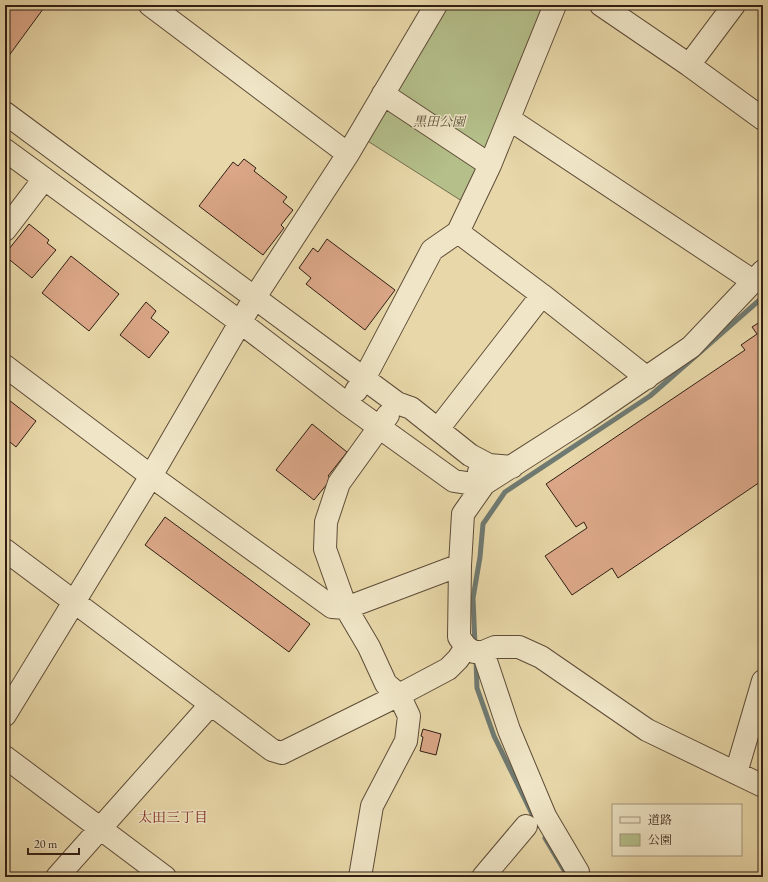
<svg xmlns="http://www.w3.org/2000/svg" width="768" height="882" font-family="'EB Garamond','Noto Serif JP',serif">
<rect width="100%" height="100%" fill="#e8d8a9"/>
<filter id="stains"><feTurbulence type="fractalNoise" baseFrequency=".005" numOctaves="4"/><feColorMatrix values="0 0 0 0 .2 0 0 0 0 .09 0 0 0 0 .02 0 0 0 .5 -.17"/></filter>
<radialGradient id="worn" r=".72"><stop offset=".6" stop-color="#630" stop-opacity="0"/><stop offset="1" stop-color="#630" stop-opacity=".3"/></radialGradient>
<path fill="#b4bf8a" stroke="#726e4e" d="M442,5H543L465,203L366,140Z"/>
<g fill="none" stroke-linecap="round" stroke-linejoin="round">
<path stroke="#6f7a72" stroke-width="5" d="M475,645L473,598L480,557L483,524L505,492L650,396L763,297
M476,661L477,688L494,736L537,824
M545,838L568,877"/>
</g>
<path fill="#dba788" stroke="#301e13" d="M9,5H46L5,61V10Z
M244,159L256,168L254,171L287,197L283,202L293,210L281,225L284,228L263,255L199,206L233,162L238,166Z
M29,224L49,240L47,243L56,250L32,278L5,256V254Z
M327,239L395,290L365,330L306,284L311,278L299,268L313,248L318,252Z
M71,256L119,294L89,331L42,293Z
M146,302L156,311L151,318L169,332L149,358L120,335Z
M763,320V480L618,578L612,568L572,595L545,556L587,528L584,522L576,527L546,484L745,350L741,345L757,334L752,327Z
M5,397L36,421L16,447L5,438Z
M312,424L347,452L328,476L332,478L314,500L276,470Z
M165,517L310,624L289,652L145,545Z
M423,729L441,734L436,755L420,751L423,737L421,736Z"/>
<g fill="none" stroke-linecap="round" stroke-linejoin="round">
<defs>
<path id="minor" d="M150,5L348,154
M601,5L689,65L763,119
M689,65L734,5
M383,94L490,165
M5,113L397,403L411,408L470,455L489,465L512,467
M509,119L753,281
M5,150L240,322L347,404L454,481L467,483L484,484L479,472
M5,230L44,179
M458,232L542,295L647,378
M763,271L691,347L587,418L484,484L463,514L460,565L459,637L466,647L474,652H483L495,647H519L541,657L647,730L763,786
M5,366L151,476L332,607L346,608L460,565
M356,391L364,379L432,250L458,232L490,165L555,5
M438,429L542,295
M5,550L272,750L282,753L399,695L448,669L458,659L466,647
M483,652L509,730L545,816L578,872
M5,715L151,476L255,297L348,154L436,5
M5,757L165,877
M736,773L763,681
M57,877L211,704
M360,877L372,806L406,741L409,716L399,695L386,684L369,647L346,608L325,549L326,522L339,483L388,415
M483,877L526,826"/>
</defs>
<use href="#minor" stroke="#5e4c38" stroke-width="24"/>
<use href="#minor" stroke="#f0e6c7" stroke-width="22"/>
</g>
<g text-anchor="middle" stroke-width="3" stroke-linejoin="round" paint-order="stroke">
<g font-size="13" font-style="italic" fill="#584e37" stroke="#f0e6c7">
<text x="439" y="126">黒田公園</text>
</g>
<g font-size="14" fill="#7a1f14" stroke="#f0e6c7">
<text x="173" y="822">太田三丁目</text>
</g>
</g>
<rect width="768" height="882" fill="none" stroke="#e8d8a9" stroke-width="20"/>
<rect x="6" y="6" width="756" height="870" fill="none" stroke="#301e13" stroke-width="2"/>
<rect x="10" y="10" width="748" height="862" fill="none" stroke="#301e13"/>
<rect x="612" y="804" width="130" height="52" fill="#f0e6c7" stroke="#a3967f"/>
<rect x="620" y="817" width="20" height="6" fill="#f0e6c7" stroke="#a3967f"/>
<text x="648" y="824" font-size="12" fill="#301e13">道路</text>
<rect x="620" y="834" width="20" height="12" fill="#b4bf8a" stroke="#a3967f"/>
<text x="648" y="844" font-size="12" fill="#301e13">公園</text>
<path d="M28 848v6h51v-6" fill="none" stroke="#301e13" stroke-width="2"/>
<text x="34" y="848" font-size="12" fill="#301e13" stroke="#f0e6c7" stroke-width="3" paint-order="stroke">20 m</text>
<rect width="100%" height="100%" filter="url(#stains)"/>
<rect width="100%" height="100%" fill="url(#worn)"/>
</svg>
